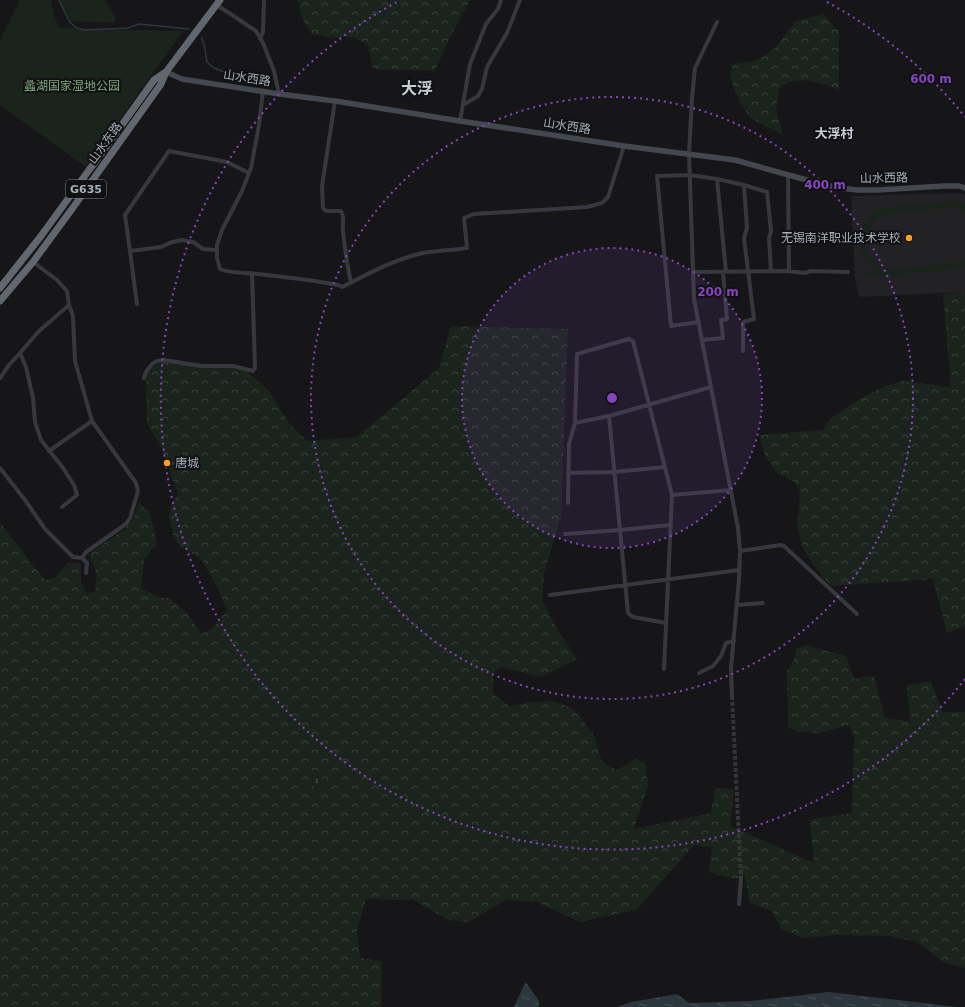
<svg xmlns="http://www.w3.org/2000/svg" width="965" height="1007" font-family="'DejaVu Sans','Noto Sans SC',sans-serif">
<defs>
<pattern id="forest-crowns" width="20" height="18" patternUnits="userSpaceOnUse"><rect width="20" height="18" fill="#1b241c"/><path d="M2 6a3 3 0 1 1 6 0M12 15a3 3 0 1 1 6 0" fill="none" stroke="#39413b"/></pattern>
<pattern id="cemetery-stones" width="16" height="16" patternUnits="userSpaceOnUse"><rect width="16" height="16" fill="#1b241c"/><path d="M2 7V4a2 2 0 0 1 4 0v3zM10 15v-3a2 2 0 0 1 4 0v3z" fill="#39413b"/></pattern>
<pattern id="water-ripples" width="26" height="14" patternUnits="userSpaceOnUse"><rect width="26" height="14" fill="#2b373d"/><path d="M2 4q2-2 4 0t4 0M15 11q2-2 4 0t4 0" fill="none" stroke="#475157"/></pattern>
</defs>
<rect width="100%" height="100%" fill="#161618"/>
<path fill="#222225" d="M960,193L965,195V292L859,297L855,279L851,196L913,194Z"/>
<path fill="#1b241c" d="M20,0H51L54,17L60,28L183,31L86,167L0,105V40Z
M60,0H105L115,16V23L71,21L64,12Z
M958,201L965,203V211L952,207L891,213C886,214 881,216 877,219C863,231 863,253 877,264C882,267 887,268 892,269L956,263L965,260V268L867,277L866,272L878,271C856,258 853,229 874,213C879,209 886,208 892,207Z"/>
<path fill="url(#forest-crowns)" d="M297,0H470L448,41L435,71L373,69L368,45L353,37L331,38L312,34L303,20Z
M823,14L839,32V91L829,85L804,80L788,82L779,89L776,110L783,135L749,117L735,92L730,75L733,64L758,60L775,48L796,21Z
M965,292V626L947,633L933,579L831,586L814,566L803,548L797,526L799,505L800,490L793,481L777,473L765,456L759,435L823,430L830,419L863,397L883,387L902,381L928,384L951,388L943,294Z
M451,326L568,329L561,516L544,573L542,600L560,633L577,659L542,677L500,667L493,674V694L509,706C539,701 564,693 585,723C588,728 593,733 595,738C602,756 595,762 618,770L636,758L645,764L648,785L634,829L711,813L715,788L734,789L730,826L814,863L810,820L852,813L854,735L849,725L819,733L798,732L788,727L787,671L794,660L796,649L805,645L846,656L854,679L874,676L885,718L910,721L907,685L931,681L942,712H965V968L943,962L918,942L889,936L836,935L803,938L781,929L772,911L750,903L745,876L735,879L721,876L709,872L712,847L694,845L636,910L580,922L537,902L506,900L469,922L449,920L413,900L366,899L357,931L360,958L382,961L381,1007H0V523L45,580L55,578L68,563H81V583L87,594L95,592L97,574L89,554L125,529L133,519L139,503L150,513L157,543L144,560L141,588L161,598H169L187,613L201,634L212,629L227,610L217,587L202,560L182,548L174,538L169,517L172,503L178,494L161,447L147,423L146,370L168,359L244,369L268,390L289,423L307,441L357,437L439,368Z"/>
<path fill="url(#cemetery-stones)" d="M317,777L324,780L319,794L312,791Z"/>
<path fill="url(#water-ripples)" d="M525,983L527,984L539,1001V1007H514Z
M829,992L957,1007H617L631,1002L677,994L689,1003L751,1001Z"/>
<g fill="none" stroke-linecap="round" stroke-linejoin="round">
<path stroke="#2b373d" stroke-width="1.5" d="M59,0L69,21L75,27L84,30L128,28L139,24L189,29
M202,38L205,49L207,62L214,68L227,73"/>
<path stroke="#333538" stroke-width="4" stroke-dasharray="4 2" stroke-linecap="butt" d="M732,696L741,878"/>
<path stroke="#37383e" stroke-width="4" d="M217,5L256,31L263,43L274,71L279,94
M717,22L695,68L692,98L689,154L694,299L738,528L740,551L739,579L731,668L732,696
M260,39L263,32L264,0
M263,91L259,125L251,168L242,191L222,230L217,245V258L220,269C232,274 245,272 258,274C285,277 312,280 338,285L342,287C366,275 389,262 415,255C432,250 450,251 467,248L464,218L474,214L587,207L602,203L608,197L624,146
M335,101L322,186L323,208L326,211H341C345,218 342,224 343,232C345,249 347,266 351,282
M463,105L478,96L482,89L487,67L507,33L520,0
M460,121L470,64L486,24L498,9L501,0
M788,175L789,271
M717,179L744,185L747,228L744,238L754,319L743,322V351
M744,185L767,192L771,231L769,238L771,271
M217,250L203,249L193,242L182,240L172,242L161,247L130,251L125,215L169,151L227,162L249,173
M130,251L137,304
M33,262L57,280L67,291L69,305L39,331L20,353L26,367L33,398L35,422L41,440L63,468L74,485L77,495L62,507
M693,272L786,271L805,273L811,271L848,272
M699,322L671,326L657,176L690,175L717,179L726,272
M702,340L723,338L721,320L727,319L723,272
M0,378L9,365L20,353
M144,378L146,372L152,364L157,361L164,360L201,366H233L253,371L255,368L252,273
M609,416L628,613L633,617L666,623
M575,423L609,416L711,387
M49,451L92,421L75,361L73,316L69,305
M0,468L25,500L45,529L73,557L82,558L87,563L86,573
M568,473L614,472L665,467
M672,495L731,490
M568,503L569,444L575,423L577,355V354L629,339L633,341L672,495L664,669
M565,534L620,530L670,525
M740,551L780,545L784,546L857,614
M82,558L86,552L126,524L130,518L138,491L136,483L97,428L92,421
M550,595L739,570
M737,605L763,603
M699,673L713,666L721,656L726,643L734,641
M739,904L741,878"/>
<path stroke="#44484e" stroke-width="5.5" d="M166,72L182,79L279,94L335,101L460,121L624,146L735,160L821,184L841,188L857,190H878L944,186H959L965,188"/>
<path stroke="#62676f" stroke-width="7" d="M0,288L41,236L89,170L96,161L154,80L166,72
M0,301L33,262L72,209L161,84L166,72L220,0"/>
</g>
<circle cx="612" cy="398" r="150" fill="#8446be" fill-opacity=".12"/>
<g fill="none" stroke="#8446be" stroke-width="2" stroke-dasharray="2 4">
<circle cx="612" cy="398" r="150"/>
<circle cx="612" cy="398" r="301"/>
<path d="M965 679A451 451 0 1 1 397 2M827 2A451 451 0 0 1 965 117"/>
</g>
<g fill="#ff9e27" stroke="#111113" stroke-width="1.5">
<circle cx="909" cy="238" r="4"/>
<circle cx="167" cy="463" r="4"/>
</g>
<g text-anchor="middle" stroke-width="4" stroke-linejoin="round" paint-order="stroke">
<rect fill="#111113" stroke="#7a8087" stroke-width="1" x="66" y="180" width="40" height="18" rx="3"/>
<g font-size="11" font-weight="bold" fill="#a7afb9">
<text x="86" y="193">G635</text>
</g>
<g font-size="12" fill="#a7afb9" stroke="#111113">
<text transform="translate(247 78) rotate(9)" y="4">山水西路</text>
<text transform="translate(567 126) rotate(9)" y="4">山水西路</text>
<text transform="translate(105 143) rotate(-54)" y="4">山水东路</text>
<text transform="translate(884 178) rotate(-1)" y="4">山水西路</text>
</g>
<g font-size="12" fill="#7ea67c" stroke="#111113">
<text x="72" y="90">蠡湖国家湿地公园</text>
</g>
<g font-size="12" fill="#a7afb9" stroke="#111113" text-anchor="end">
<text x="901" y="242">无锡南洋职业技术学校</text>
<text x="175" y="467" text-anchor="start">唐城</text>
</g>
<g font-size="13" font-weight="bold" fill="#c8cdd5" stroke="#111113">
<text x="834" y="138">大浮村</text>
</g>
<g font-size="16" font-weight="bold" fill="#c8cdd5" stroke="#111113">
<text x="417" y="94">大浮</text>
</g>
</g>
<circle cx="612" cy="398" r="6" fill="#8446be" stroke="#111113" stroke-width="2"/>
<g font-size="12" text-anchor="middle" font-weight="bold" fill="#8446be" stroke="#111113" stroke-width="4" stroke-linejoin="round" paint-order="stroke">
<text x="931" y="83">600 m</text>
<text x="825" y="189">400 m</text>
<text x="718" y="296">200 m</text>
</g>
</svg>
